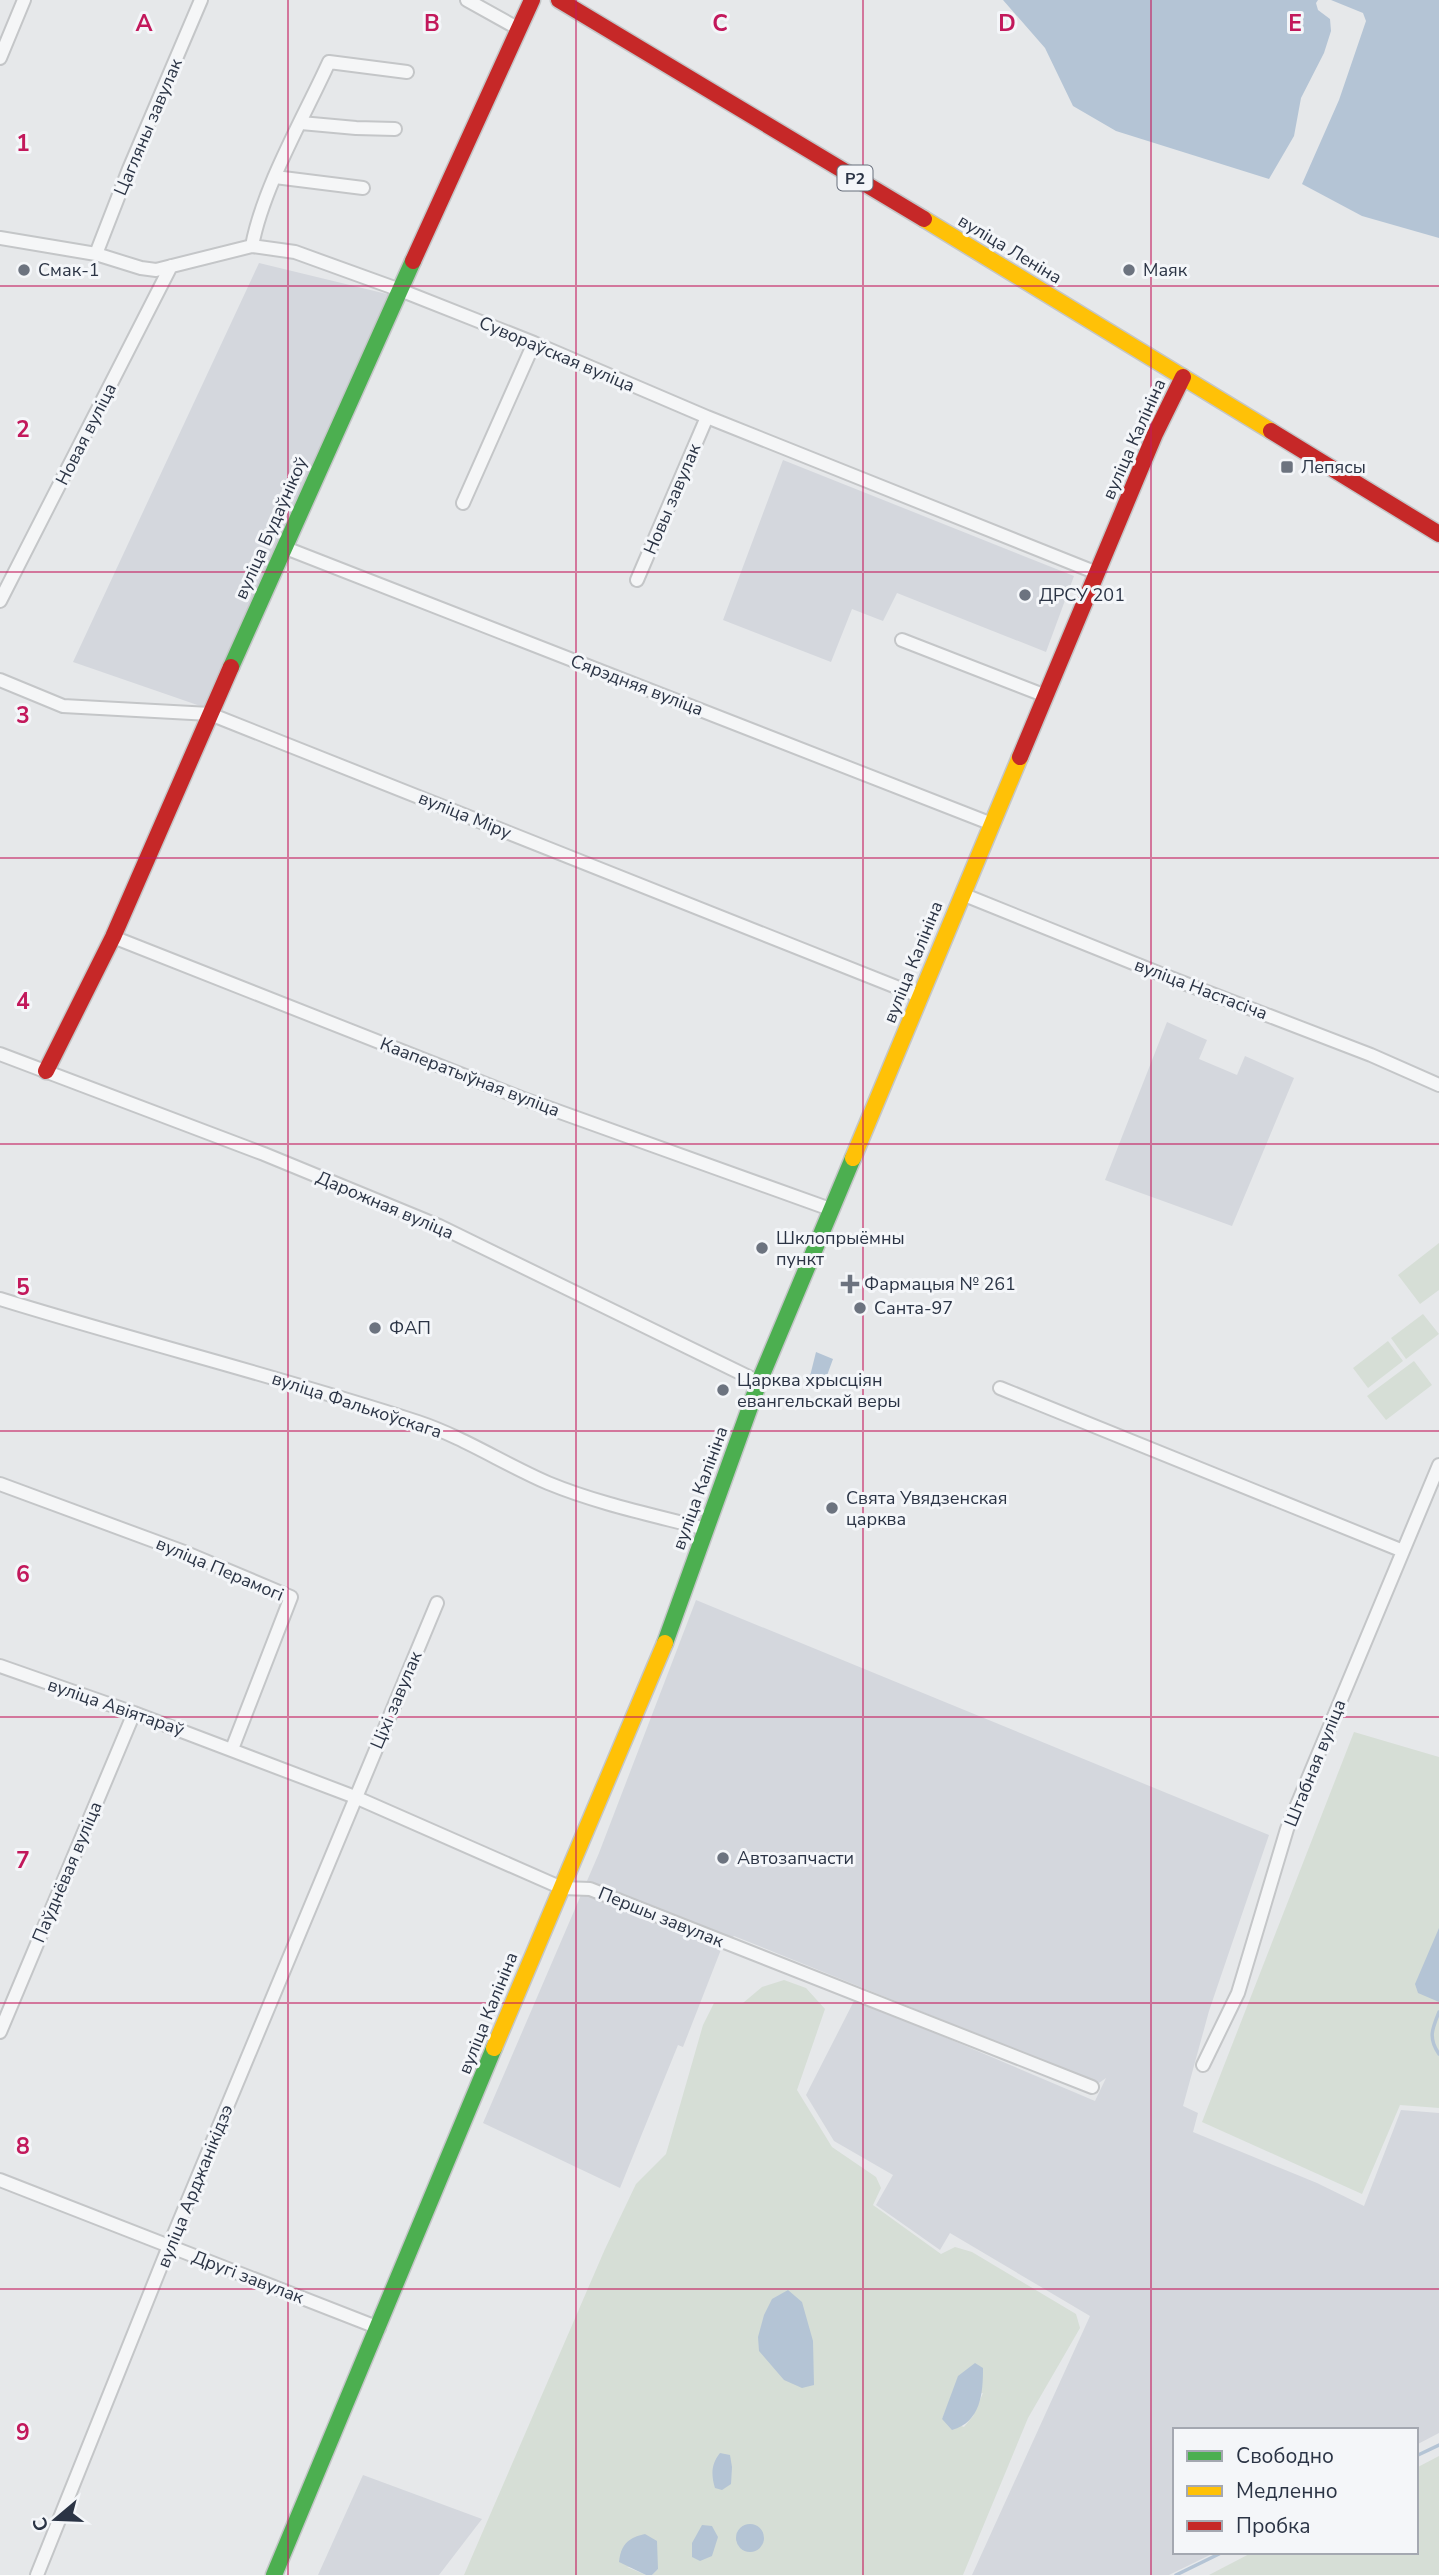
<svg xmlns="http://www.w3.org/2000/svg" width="1439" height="2575" font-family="'Nunito Sans',sans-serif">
<rect width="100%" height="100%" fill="#e6e8ea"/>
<path fill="#d4d7dd" d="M259,263L391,295L209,709L73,662Z
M783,460L1074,576L1046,652L897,593L883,621L852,609L831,662L723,620Z
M1167,1022L1207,1040L1199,1059L1237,1075L1245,1056L1294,1078L1232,1226L1105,1180Z
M696,1600L1269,1835L1209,2011L1183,2106L1198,2113L1193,2132L1317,2183L1364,2206L1401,2110L1439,2113V2433L1416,2445V2430H1175V2552H1216L1169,2575H972L1090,2316L950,2233L940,2250L876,2205L893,2175L834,2141L806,2095L855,1999L1095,2101L1106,2078L1099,2083L734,1936L722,1947L683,2047L678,2045L620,2188L483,2123L599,1853Z
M363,2475L482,2519L439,2575H318Z"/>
<path fill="#d6ded6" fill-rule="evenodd" d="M1439,1243V1290L1420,1304L1398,1275Z
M1423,1314L1439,1334L1406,1359L1391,1338Z
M1388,1341L1403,1361L1368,1388L1353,1368Z
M1414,1361L1432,1385L1386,1420L1367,1396Z
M1354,1732L1439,1757V2108L1400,2105L1362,2194L1202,2122Z
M784,1980L806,1988L825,2009L797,2090L832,2147L876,2177L881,2188L873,2205L941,2254L955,2247L972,2252L1076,2314L1080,2328L1028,2418L963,2575H652L658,2569L627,2567L646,2575H464L605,2249L636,2184L666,2154L703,2025L714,2003H743L762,1987ZM983,2393L973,2416L964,2427L942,2419L951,2399Z
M1439,2456V2575H1209L1253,2552H1416V2468Z"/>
<path fill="#b4c4d5" d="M1003,0H1318L1316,3L1318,10L1330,19L1331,31L1324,53L1301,98L1294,136L1269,179L1116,131L1073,106L1045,48Z
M1331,0H1439V238L1362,216L1302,184L1339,100L1366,21L1363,13Z
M816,1352L833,1359L825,1381L820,1385L809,1380Z
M1439,1928V2002L1418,1993L1415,1984Z
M788,2290L802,2302L813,2341L814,2385L802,2388L784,2380L759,2351L758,2337L764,2315L772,2299Z
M975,2363L983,2368C983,2393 981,2422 952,2430L942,2419L958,2376Z
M720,2453L730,2455L732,2467L731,2484L722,2490L715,2488C711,2475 711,2464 720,2453Z
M736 2538a14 14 0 1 1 28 0a14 14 0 1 1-28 0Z
M702,2525L712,2526L718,2537L712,2556L700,2561L692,2557V2543Z
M645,2534L657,2541L658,2569L652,2575H646L619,2562C621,2544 628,2538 645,2534Z"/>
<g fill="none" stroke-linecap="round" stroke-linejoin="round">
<path stroke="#b4c4d5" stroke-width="3.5" d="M1439,2012C1432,2029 1428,2038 1439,2054
M1416,2456L1439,2445
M1176,2575L1223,2552"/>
<defs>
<path id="street" d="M467,0L519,29
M0,58L24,0
M301,123L356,128L395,129
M275,177L363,188
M0,238L96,254L141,268L156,270L252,246L295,252L400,290L534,343L707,417L1097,573
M252,246C263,187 304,117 329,62L407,72
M96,254L129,169L201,0
M463,503L534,343
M283,547L992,824
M637,580L707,417
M0,601L171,266
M902,640L1046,696
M0,680L63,706L210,714L919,996
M962,894L1168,977L1371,1055L1439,1085
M113,937L521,1098L830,1209
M0,1054L264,1154L439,1226L759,1382
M0,1299C139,1342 280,1377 418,1422C463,1437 504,1464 548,1483C599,1504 653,1515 706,1529
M1000,1388L1403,1551
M0,1484L184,1552L291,1597L232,1749
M0,1666L134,1713L355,1797L562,1888L590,1889L1092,2087
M0,2032L134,1713
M1203,2065L1238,1993L1287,1829L1439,1465
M0,2180L379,2328
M37,2575L169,2246L437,1603"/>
<path id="fast" d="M231,667L413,261
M665,1643L759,1382L853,1158
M274,2575L494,2048"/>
<path id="slow" d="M924,219L1271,431
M853,1158L1020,757
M494,2048L665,1643"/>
<path id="jam" d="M559,0L924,219
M413,261L532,0
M1271,431L1439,534
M1020,757L1155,434L1183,377
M46,1071L113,937L231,667"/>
</defs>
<use href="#street" stroke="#c4c6c8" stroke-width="16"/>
<use href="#fast" stroke="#c4c6c8" stroke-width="19"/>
<use href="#slow" stroke="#c4c6c8" stroke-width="19"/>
<use href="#jam" stroke="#c4c6c8" stroke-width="19"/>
<use href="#street" stroke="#f5f6f7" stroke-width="12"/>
<use href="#fast" stroke="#4caf50" stroke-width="16"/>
<use href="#slow" stroke="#ffc107" stroke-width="16"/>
<use href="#jam" stroke="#c62828" stroke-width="16"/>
</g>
<path fill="none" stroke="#c2185b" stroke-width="2" stroke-opacity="0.55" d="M288,0V2575M576,0V2575M863,0V2575M1151,0V2575M0,286H1439M0,572H1439M0,858H1439M0,1144H1439M0,1431H1439M0,1717H1439M0,2003H1439M0,2289H1439"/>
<g fill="#6c737f" stroke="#f4f6f9" stroke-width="2.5">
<circle cx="24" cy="270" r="7"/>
<circle cx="1129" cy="270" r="7"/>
<rect x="1280" y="460" width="14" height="14" rx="3.5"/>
<circle cx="1025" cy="595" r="7"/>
<circle cx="762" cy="1248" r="7"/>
<path d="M846.5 1273.5h7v7h7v7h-7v7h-7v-7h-7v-7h7z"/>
<circle cx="860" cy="1308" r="7"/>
<circle cx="375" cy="1328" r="7"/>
<circle cx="723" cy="1390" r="7"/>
<circle cx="832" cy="1508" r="7"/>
<circle cx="723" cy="1858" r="7"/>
</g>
<g text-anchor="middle" stroke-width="6" stroke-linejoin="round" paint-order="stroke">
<rect fill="#f4f6f9" stroke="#676e7b" stroke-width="2" x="837.5" y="165.5" width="35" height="25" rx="5"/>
<g font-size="16" font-weight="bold" fill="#2b3445">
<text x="855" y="184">Р2</text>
</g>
<g font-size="18" fill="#2b3445" stroke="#f4f6f9">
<text transform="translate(148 127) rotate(-67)" y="6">Цагляны завулак</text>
<text transform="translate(1010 249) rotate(31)" y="6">вуліца Леніна</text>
<text transform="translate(557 354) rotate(23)" y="6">Сувораўская вуліца</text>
<text transform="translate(86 434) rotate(-63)" y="6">Новая вуліца</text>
<text transform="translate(1134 439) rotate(-66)" y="6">вуліца Калініна</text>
<text transform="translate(672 499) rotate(-67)" y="6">Новы завулак</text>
<text transform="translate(271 528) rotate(-66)" y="6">вуліца Будаўнікоў</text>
<text transform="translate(637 685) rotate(21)" y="6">Сярэдняя вуліца</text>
<text transform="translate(465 815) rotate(22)" y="6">вуліца Міру</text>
<text transform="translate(913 962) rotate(-68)" y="6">вуліца Калініна</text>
<text transform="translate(1201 989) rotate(21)" y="6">вуліца Настасіча</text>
<text transform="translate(470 1077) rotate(21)" y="6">Кааператыўная вуліца</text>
<text transform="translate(385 1205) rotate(23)" y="6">Дарожная вуліца</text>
<text transform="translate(357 1405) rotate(18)" y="6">вуліца Фалькоўскага</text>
<text transform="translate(700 1488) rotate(-70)" y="6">вуліца Калініна</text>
<text transform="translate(220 1569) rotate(23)" y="6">вуліца Перамогі</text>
<text transform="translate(396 1700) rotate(-67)" y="6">Ціхі завулак</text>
<text transform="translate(116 1707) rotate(19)" y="6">вуліца Авіятараў</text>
<text transform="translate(1315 1763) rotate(-68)" y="6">Штабная вуліца</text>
<text transform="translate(67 1872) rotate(-67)" y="6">Паўднёвая вуліца</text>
<text transform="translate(661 1917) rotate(22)" y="6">Першы завулак</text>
<text transform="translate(488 2013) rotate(-68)" y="6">вуліца Калініна</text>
<text transform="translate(195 2186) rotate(-68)" y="6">вуліца Арджанікідзэ</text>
<text transform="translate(248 2277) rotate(21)" y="6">Другі завулак</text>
</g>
<g font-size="18" fill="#2b3445" stroke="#f4f6f9" text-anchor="start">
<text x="38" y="276">Смак-1</text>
<text x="1143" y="276">Маяк</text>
<text x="1301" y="473">Лепясы</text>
<text x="1039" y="601">ДРСУ 201</text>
<text x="776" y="1244">Шклопрыёмны<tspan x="776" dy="21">пункт</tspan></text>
<text x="864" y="1290">Фармацыя № 261</text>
<text x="874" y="1314">Санта-97</text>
<text x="389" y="1334">ФАП</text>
<text x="737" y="1386">Царква хрысціян<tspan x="737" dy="21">евангельскай веры</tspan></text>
<text x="846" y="1504">Свята Увядзенская<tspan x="846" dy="21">царква</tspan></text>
<text x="737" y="1864">Автозапчасти</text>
</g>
</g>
<g font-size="23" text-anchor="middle" font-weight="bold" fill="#c2185b" stroke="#f4f6f9" stroke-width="6" stroke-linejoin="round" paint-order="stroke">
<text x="144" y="31">A</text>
<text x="432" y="31">B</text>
<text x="720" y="31">C</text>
<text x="1007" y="31">D</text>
<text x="1295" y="31">E</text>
<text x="23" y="151">1</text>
<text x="23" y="437">2</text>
<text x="23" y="723">3</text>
<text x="23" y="1009">4</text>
<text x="23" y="1295">5</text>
<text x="23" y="1582">6</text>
<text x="23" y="1868">7</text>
<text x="23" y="2154">8</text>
<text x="23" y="2440">9</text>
</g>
<rect x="1173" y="2428" width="245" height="126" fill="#f4f6f9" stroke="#a4a8b1" stroke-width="2"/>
<rect x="1187" y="2451" width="35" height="10" fill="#4caf50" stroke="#a4a8b1" stroke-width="2"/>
<text x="1236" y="2463" font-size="21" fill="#2b3445">Свободно</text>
<rect x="1187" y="2486" width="35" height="10" fill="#ffc107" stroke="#a4a8b1" stroke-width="2"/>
<text x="1236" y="2498" font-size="21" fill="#2b3445">Медленно</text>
<rect x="1187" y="2521" width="35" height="10" fill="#c62828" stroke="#a4a8b1" stroke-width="2"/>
<text x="1236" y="2533" font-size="21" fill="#2b3445">Пробка</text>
<g transform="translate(56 2519) rotate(251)" stroke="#f4f6f9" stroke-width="5" paint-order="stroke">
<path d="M0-5L12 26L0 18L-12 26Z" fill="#2b3445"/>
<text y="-10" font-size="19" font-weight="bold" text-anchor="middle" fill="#2b3445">С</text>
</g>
</svg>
